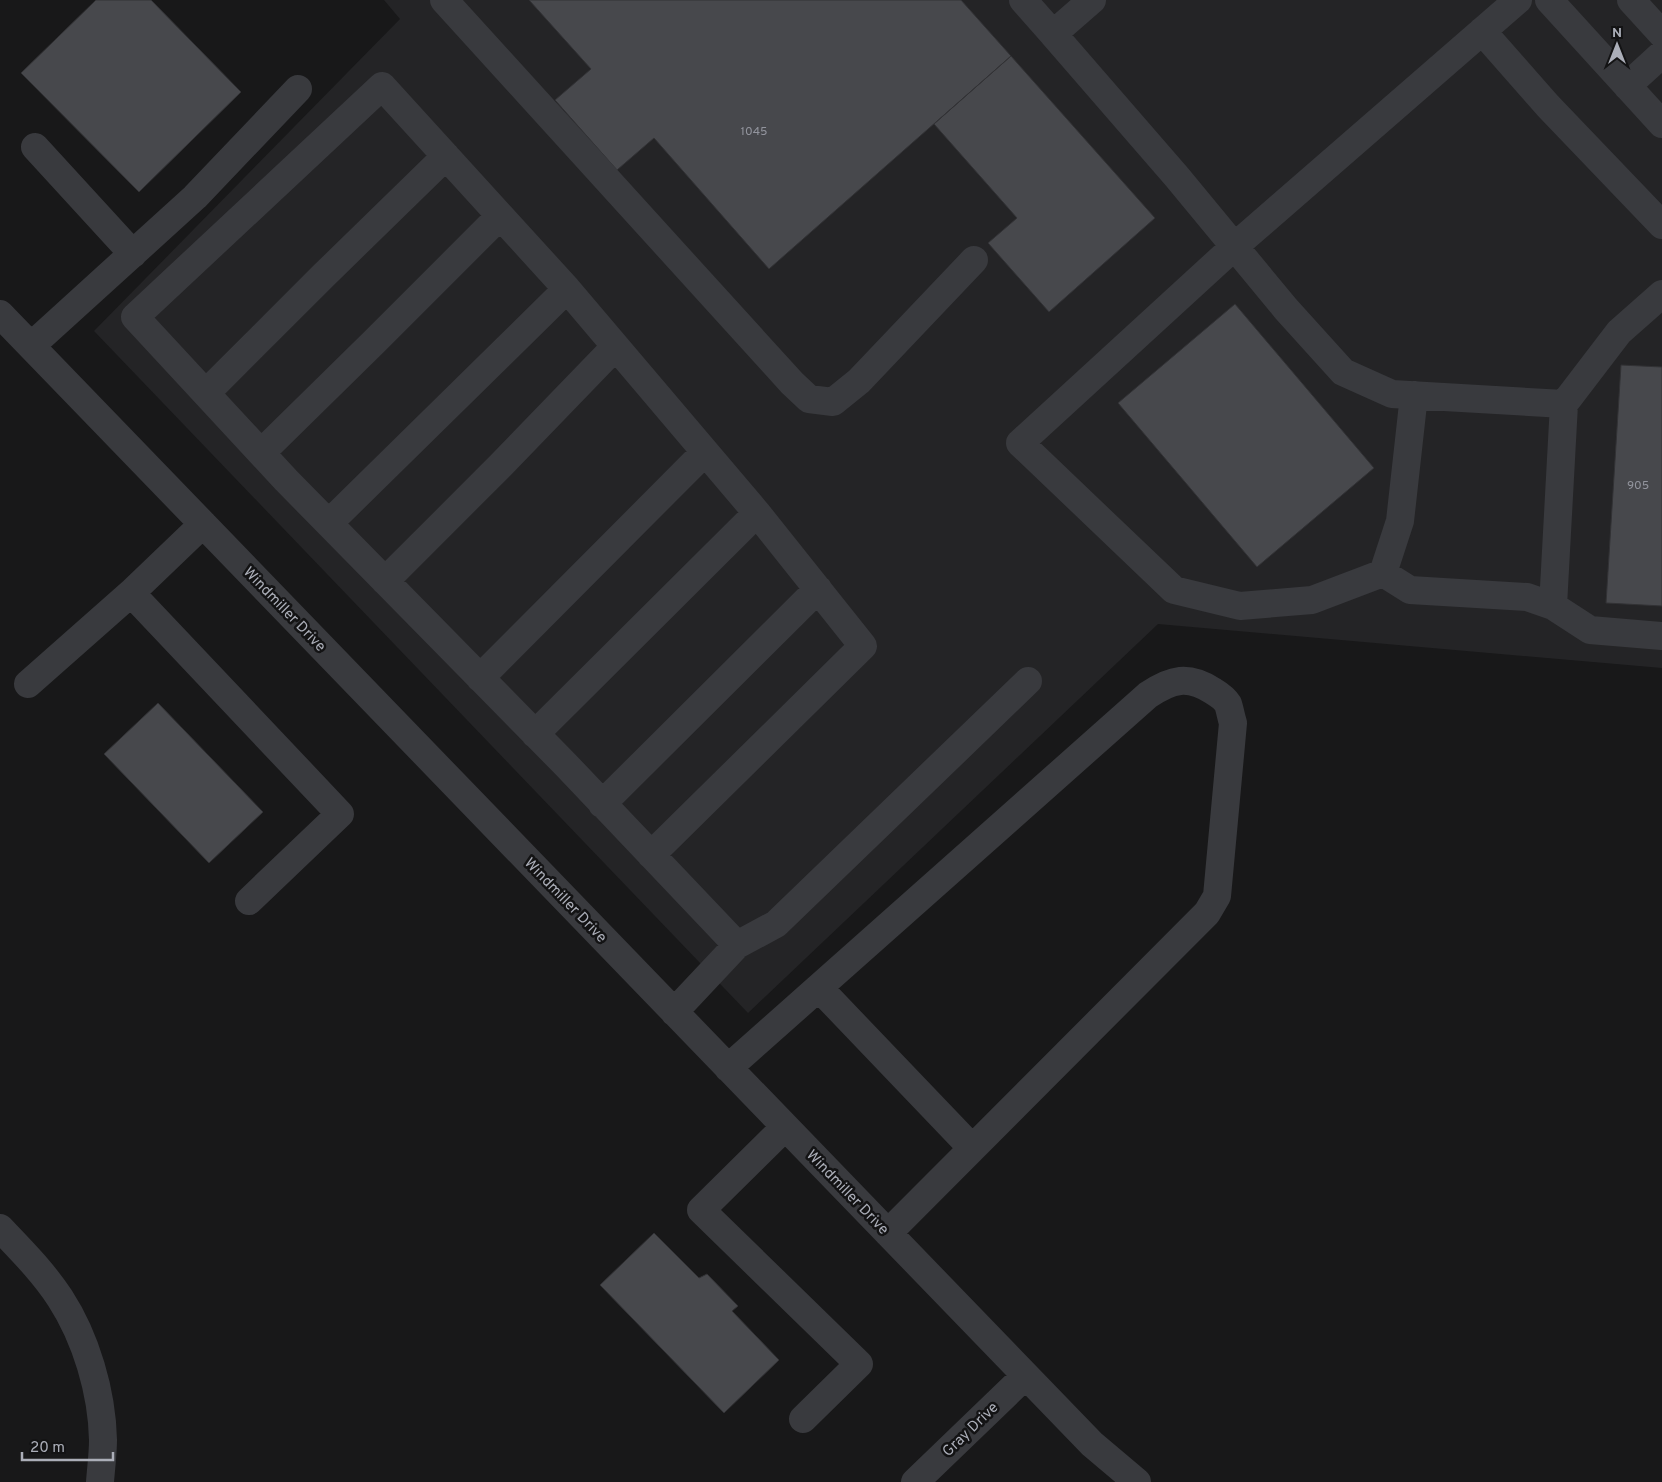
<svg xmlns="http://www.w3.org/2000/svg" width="1662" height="1482" font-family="Overpass,sans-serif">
<rect width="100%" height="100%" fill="#181819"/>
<path fill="#242426" d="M384,0H1662V668L1158,624L748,1013L94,331L400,19Z"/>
<path fill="#47484c" stroke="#323235" d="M96,0H151L241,92L139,192L21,73Z
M529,0H961L1011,56L769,269L654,138L617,170L555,100L591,69Z
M1011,56L1155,218L1049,312L988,243L1017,218L934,124Z
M1235,304L1374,468L1257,567L1118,403Z
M1621,365L1662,367V606L1606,603Z
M158,703L263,812L209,863L104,754Z
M654,1233L699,1278L707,1274L738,1306L732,1311L779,1360L724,1413L600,1285Z"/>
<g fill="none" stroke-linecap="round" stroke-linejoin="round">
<path stroke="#393a3e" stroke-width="28" d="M444,0L792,383L809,399L833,402L859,381L974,260
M1023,0L1053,34L1092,0
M1549,0L1662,124
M1631,0L1662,34
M1482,31L1548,106L1662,225
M1053,34L1177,177L1286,309L1343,372L1392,394L1564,404L1619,332L1662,294
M1627,86L1662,54
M35,147L133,254
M0,314L1092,1444L1137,1482
M31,346L195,197L298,89
M206,393L324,275L446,156
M1414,395L1400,521L1383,573L1312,600L1240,606L1174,590L1020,443L1235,246L1518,0
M261,453L373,343L500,216
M329,523L567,289
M1383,573L1410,590L1527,597L1553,606L1590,630L1662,636
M385,581L500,466L615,347
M131,593L340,814L249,901
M1553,606L1564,404
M480,678L705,452
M28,684L131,593L203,524
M535,734L757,513
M602,804L818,589
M651,855L863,646L757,513L567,289L382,86L135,317L286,480L566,765L737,945L674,1012
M737,945L776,924L1028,681
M819,988L972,1148
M728,1068L1148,695C1172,679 1188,675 1213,691C1218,694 1225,699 1228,704C1230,710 1231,717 1233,723L1217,896L1207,913L888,1233
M785,1127L701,1210L859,1364L803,1419
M0,1228C21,1250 43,1272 60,1298C86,1338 102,1392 103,1440C103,1454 101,1468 100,1482
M915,1482L1025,1376"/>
</g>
<g text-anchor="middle" stroke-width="5" stroke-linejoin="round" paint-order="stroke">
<g font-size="12" fill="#92949d">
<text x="754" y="135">1045</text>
<text x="1638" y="489">905</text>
</g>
<g font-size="15" fill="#abaeb8" stroke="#131314">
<text transform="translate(285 609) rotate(46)" y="5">Windmiller Drive</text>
<text transform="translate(566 900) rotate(46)" y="5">Windmiller Drive</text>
<text transform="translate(848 1192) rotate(46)" y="5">Windmiller Drive</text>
<text transform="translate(970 1429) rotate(-44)" y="5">Gray Drive</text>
</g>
</g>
<g transform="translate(1617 45)" stroke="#131314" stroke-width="4" paint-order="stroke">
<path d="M0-4L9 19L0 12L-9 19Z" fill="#abaeb8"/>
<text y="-8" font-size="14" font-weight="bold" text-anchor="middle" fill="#abaeb8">N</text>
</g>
<path d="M22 1452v8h91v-8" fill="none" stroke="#abaeb8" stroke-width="2.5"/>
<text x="30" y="1452" font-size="15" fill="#abaeb8" stroke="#131314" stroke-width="4" paint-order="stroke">20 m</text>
</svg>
